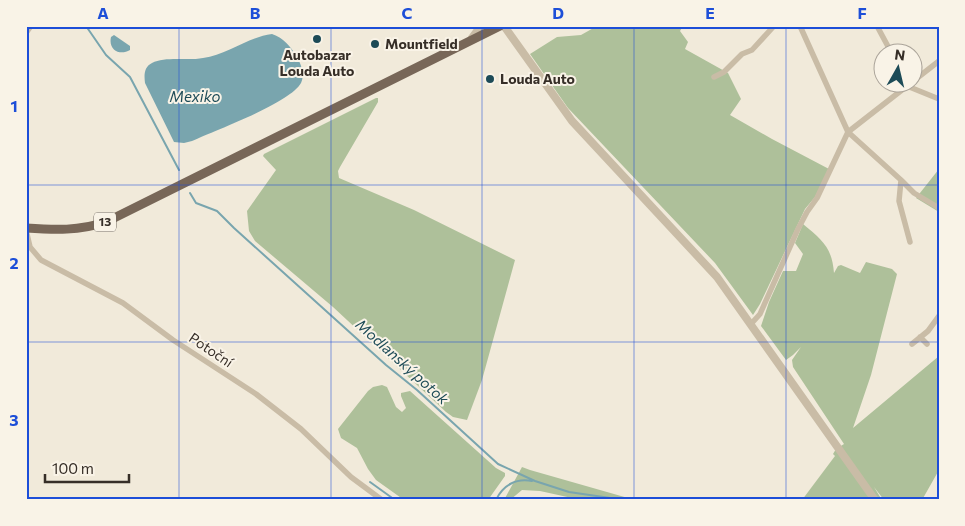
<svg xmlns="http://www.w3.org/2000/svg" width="965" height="526" font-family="Commissioner,sans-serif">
<rect width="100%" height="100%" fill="#f1eada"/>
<path fill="#aec09a" d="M597,26H683L680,31L688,42L685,49L728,73L741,99L730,115L772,139L829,169L815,197L805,209L760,304L753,315L715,263L568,108L530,54L557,37L581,35Z
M376,98H378V102L340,167L338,171L339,178L414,210L515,260L482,380L467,420L453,417L446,412L333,307L255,241L249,231L247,211L276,170L263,156L264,154Z
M939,169V212L916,198Z
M803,224C822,240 832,247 834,273L838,266L841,265L860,273L866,262L892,269L897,274L871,375L853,428L939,356V470L922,500H884L874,487L882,500H802L835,456L833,454L836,449L844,444L793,367L792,360L801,347L793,355L786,360L761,326L769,302L783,271H796L803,254L795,243Z
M382,385L387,387L396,407L402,412L406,408L401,396V393L410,391L496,468L505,473V476L488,500H404L376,480L368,469L357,448L341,438L338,429L368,391L373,387Z
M522,467L530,470L635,500H581L540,491L522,490L510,500H504Z"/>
<path fill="#79a5ae" d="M272,34C284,38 290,46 297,57C301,64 305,75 301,83C290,103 216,130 192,141L184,143L174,142L145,83C144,75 144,67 152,63C165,56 188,61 203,58C227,55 248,37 272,34Z
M114,35L130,46V50C120,56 108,50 111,37Z"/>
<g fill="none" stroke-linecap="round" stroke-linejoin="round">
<path stroke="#79a5ae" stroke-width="2" d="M86,26L106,55L130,77L179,170
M190,193L196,203L217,211L234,228L386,365L417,390L498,464L535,481L569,492L624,500
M370,482L395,500
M496,500C503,485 516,478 532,481"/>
<path stroke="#c9bca6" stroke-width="5.5" d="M800,26L848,132L901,180L899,201L910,242
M877,26L891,52
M26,33L31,26
M714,77L724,72L742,54L752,50L774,26
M912,82L907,86L939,99
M912,82L939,61
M901,180L914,193L939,208
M26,230L30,247L41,260L123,303L173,340L256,394L301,429L351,477L382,500
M751,324L760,314L798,229L807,212L817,198L848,132L907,86L905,82
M920,337L927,344
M912,344L928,331L939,316"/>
<path stroke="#c9bca6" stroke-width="8" d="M504,26L572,121L717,277L875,500
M472,38L481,26"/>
<path stroke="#786758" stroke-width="9" d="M26,228C55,230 79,231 106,222L500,26"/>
</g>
<path fill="none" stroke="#1d4ed8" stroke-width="1" stroke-opacity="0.55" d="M179,26V500M331,26V500M482,26V500M634,26V500M786,26V500M26,185H939M26,342H939"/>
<g fill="#1d4b57" stroke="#f9f3e7" stroke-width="2">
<circle cx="317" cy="39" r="5"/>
<circle cx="375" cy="44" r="5"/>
<circle cx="490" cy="79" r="5"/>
</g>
<g text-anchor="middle" stroke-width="4" stroke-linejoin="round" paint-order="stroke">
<rect fill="#f9f3e7" stroke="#706961" stroke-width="1" x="94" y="212.5" width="22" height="19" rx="4"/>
<g font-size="12" font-weight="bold" fill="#362e27">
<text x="105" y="226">13</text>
</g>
<g font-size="14" font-weight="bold" fill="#362e27" stroke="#f9f3e7" text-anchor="start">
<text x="385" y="49">Mountfield</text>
<text x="317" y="60" text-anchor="middle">Autobazar<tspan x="317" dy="16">Louda Auto</tspan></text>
<text x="500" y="84">Louda Auto</text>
</g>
<g font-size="14" fill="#362e27" stroke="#f9f3e7">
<text transform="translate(211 350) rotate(34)" y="5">Potoční</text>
</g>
<g font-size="15" font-style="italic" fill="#1d4b57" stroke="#f9f3e7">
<text x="195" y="102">Mexiko</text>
<text transform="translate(402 362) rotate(42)" y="5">Modlanský potok</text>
</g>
</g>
<rect width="965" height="526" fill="none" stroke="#f9f3e7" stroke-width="55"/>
<g transform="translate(898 68) rotate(8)"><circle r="24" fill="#f9f3e7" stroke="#aba49a"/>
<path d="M0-4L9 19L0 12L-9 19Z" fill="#1d4b57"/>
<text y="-8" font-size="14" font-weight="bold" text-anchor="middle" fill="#362e27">N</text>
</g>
<path d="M45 474v8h84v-8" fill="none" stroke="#362e27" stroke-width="2.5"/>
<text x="52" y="474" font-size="15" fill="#362e27" stroke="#f9f3e7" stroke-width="4" paint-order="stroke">100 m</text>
<rect x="28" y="28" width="910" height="470" fill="none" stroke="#1d4ed8" stroke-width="2"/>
<g font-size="16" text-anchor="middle" font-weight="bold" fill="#1d4ed8">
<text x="103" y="19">A</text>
<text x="255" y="19">B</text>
<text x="407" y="19">C</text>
<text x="558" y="19">D</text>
<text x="710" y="19">E</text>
<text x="862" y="19">F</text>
<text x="14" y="112">1</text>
<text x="14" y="269">2</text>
<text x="14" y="426">3</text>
</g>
</svg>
